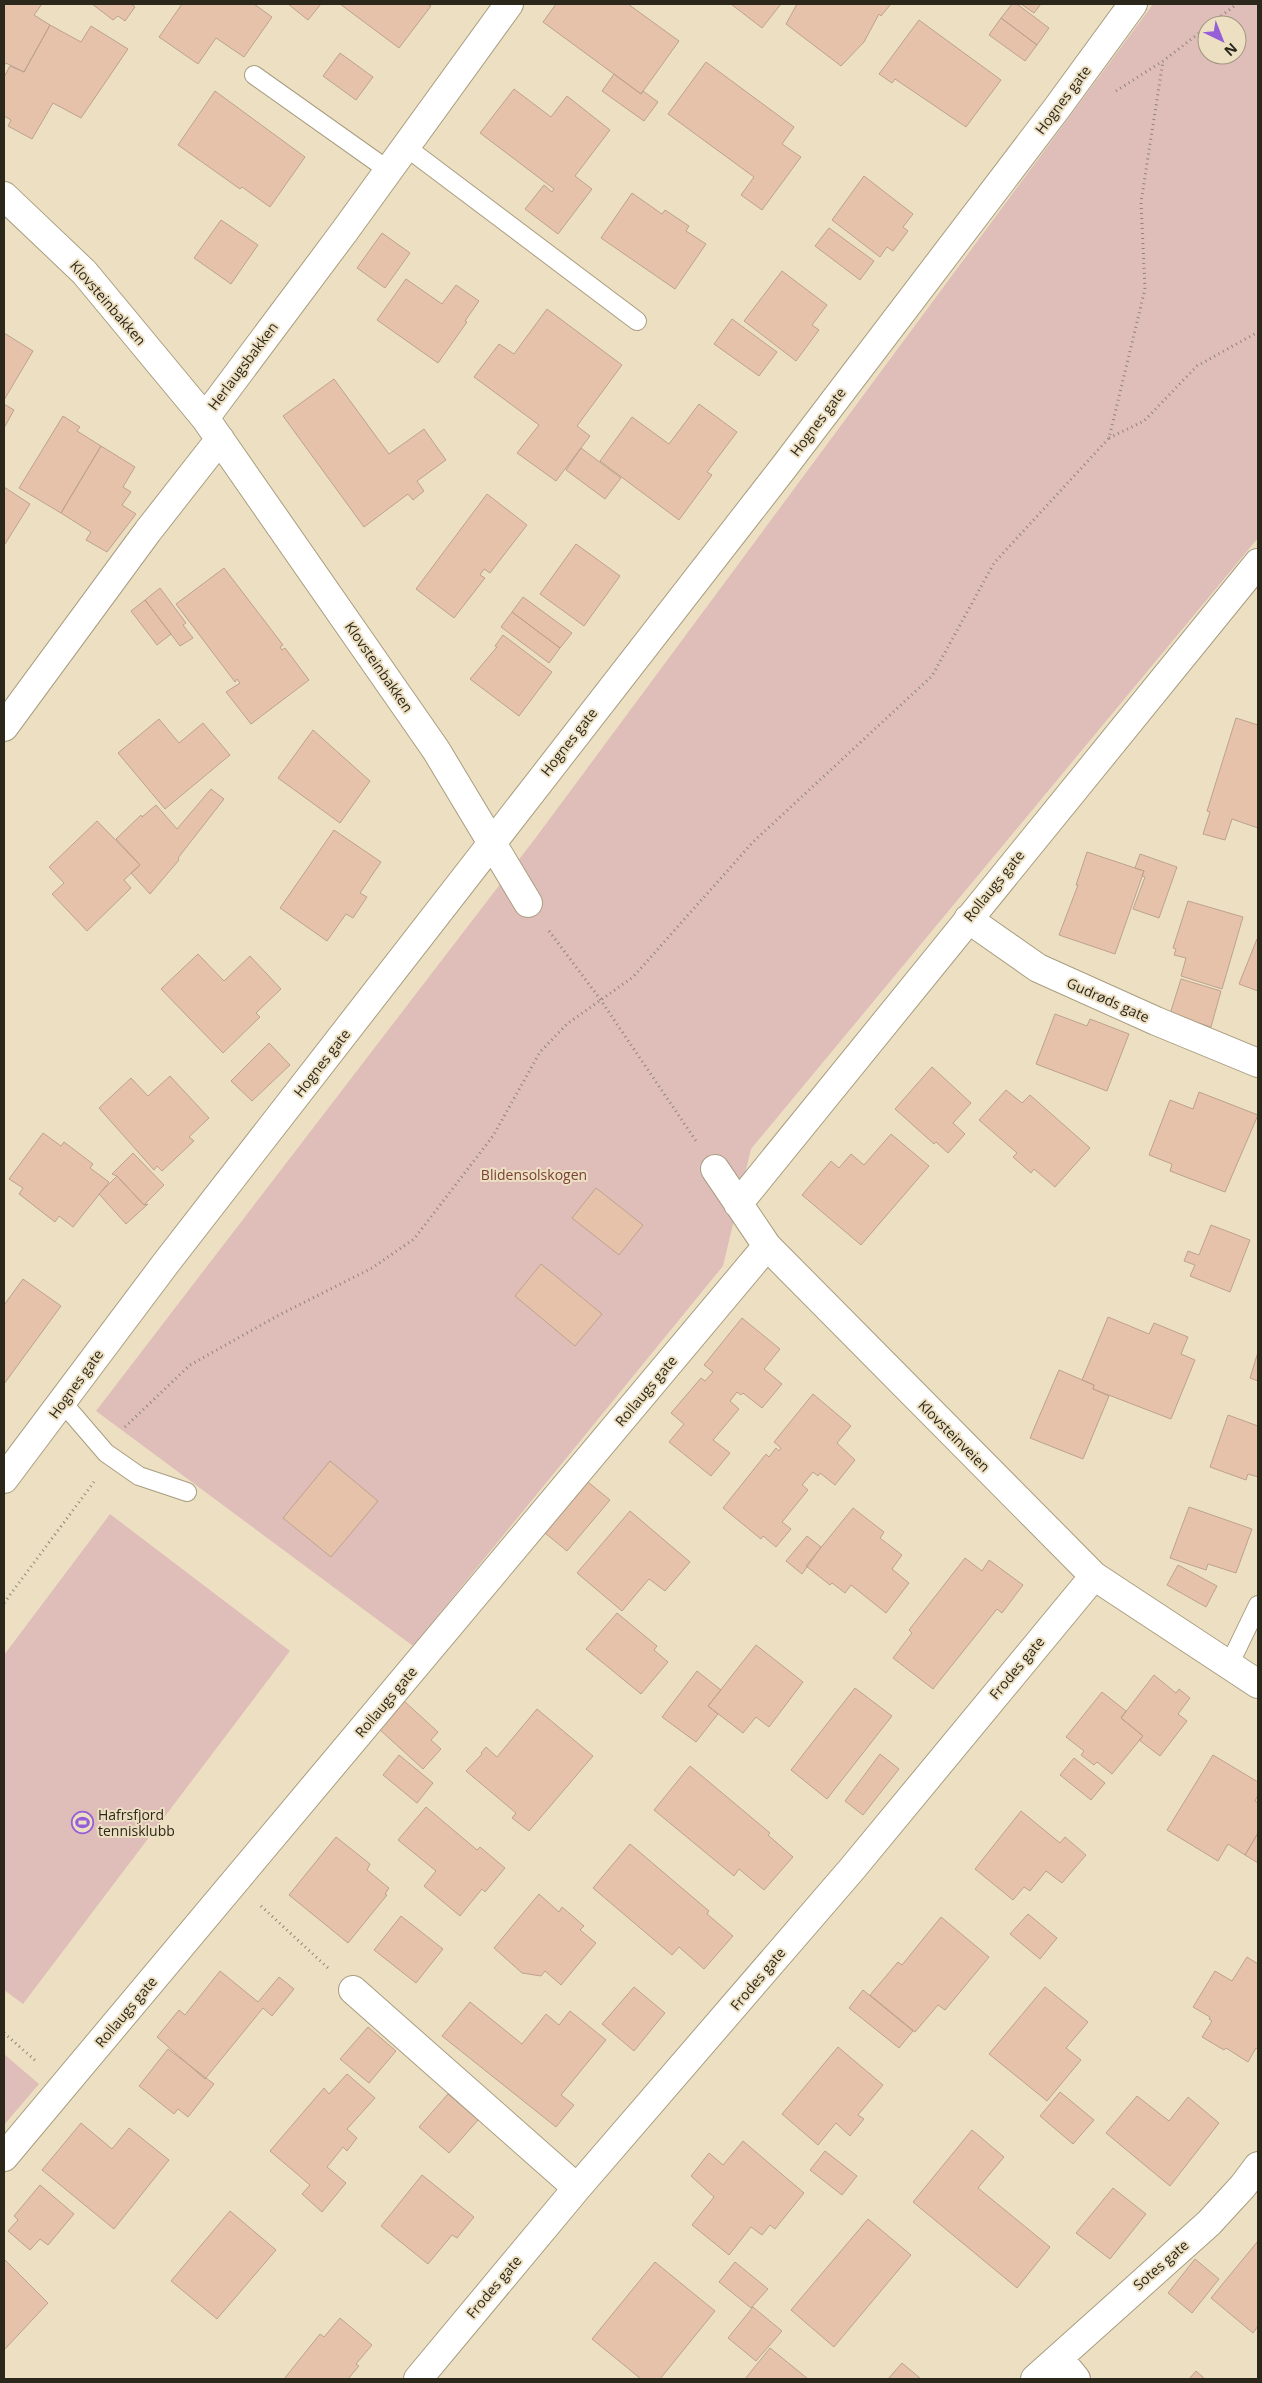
<svg xmlns="http://www.w3.org/2000/svg" width="1262" height="2383" font-family="'Open Sans',sans-serif">
<rect width="100%" height="100%" fill="#ede0c2"/>
<path fill="#dfbeb9" fill-rule="evenodd" d="M1153,4H1258V538L751,1149L723,1266L413,1646L96,1411L537,836ZM1207,25H1237V55H1207Z
M110,1514L290,1651L23,2004L4,1990V1655Z
M4,2054L39,2084L4,2125Z"/>
<path fill="#e5c2a9" stroke="#bda28f" d="M4,4H42L34,15L50,25L24,72L6,63L4,66Z
M92,4H131L135,7L125,21L118,16L113,20Z
M182,4H254L272,17L244,57L216,38L198,64L159,37Z
M288,4H321L308,20Z
M340,4H427L431,6L399,48Z
M556,4H628L679,41L641,94L543,22Z
M731,4H781L762,28Z
M797,4H891L881,16L879,14L864,42L841,66L786,24Z
M1012,4H1017L1049,28L1037,45L1001,18Z
M1021,4H1041L1034,13Z
M1001,18L1037,45L1025,61L989,35Z
M919,20L1001,80L966,127L895,79L892,83L879,74Z
M50,25L81,42L91,26L128,49L81,118L53,103L32,139L8,126L11,120L4,116V77L10,66L24,72Z
M340,53L373,77L356,100L323,76Z
M706,62L794,127L782,144L801,157L762,210L741,195L754,177L668,114Z
M614,74L641,94L643,91L658,102L644,121L602,91Z
M514,89L551,117L567,96L610,130L575,176L592,189L558,234L525,209L544,185L552,192L554,189L480,133Z
M215,91L305,157L270,207L242,187L240,189L178,145Z
M864,176L913,214L903,227L908,231L893,251L887,247L880,257L832,220Z
M632,193L662,214L665,210L689,226L686,231L706,244L675,289L601,238Z
M221,220L258,245L231,284L194,258Z
M829,228L874,261L860,280L815,246Z
M382,233L410,253L385,288L357,268Z
M782,271L827,305L812,325L819,330L796,361L744,321Z
M406,279L442,304L456,285L479,301L465,321L467,322L438,363L377,320Z
M547,309L622,365L577,426L590,436L556,481L517,453L539,425L474,377L499,344L514,354Z
M732,319L777,352L759,376L714,344Z
M4,333L33,351L4,400Z
M334,379L389,454L424,429L446,460L417,481L424,491L413,500L408,494L364,527L283,416Z
M4,404L14,410L4,428Z
M699,404L737,432L707,472L712,475L679,520L600,461L632,417L669,444Z
M63,416L80,427L77,431L101,446L61,513L19,488Z
M101,446L135,467L123,487L131,492L122,505L136,514L107,552L86,540L91,532L61,513Z
M581,448L621,478L605,499L566,470Z
M4,487L30,504L5,544L4,543Z
M487,494L527,525L490,573L484,569L480,575L485,578L454,618L416,589Z
M576,544L620,576L584,626L540,594Z
M224,568L283,645L280,647L282,650L285,648L309,680L251,724L226,692L240,683L237,679L235,682L176,604Z
M160,588L186,623L183,625L193,638L180,646L145,600Z
M523,597L572,633L560,648L512,612Z
M145,600L171,634L157,645L131,611Z
M512,612L560,648L549,663L501,627Z
M503,635L552,672L519,716L470,679L497,647L495,646Z
M1236,718L1258,725V828L1232,819L1225,840L1203,834L1210,812L1207,811Z
M159,719L179,743L203,723L230,755L165,809L118,753Z
M313,730L370,781L340,823L278,778Z
M211,789L224,799L178,858L179,860L150,894L131,873L140,865L116,839L141,815L142,817L156,805L177,829Z
M97,821L140,865L124,880L131,888L87,931L52,894L64,883L49,867Z
M334,830L381,862L360,893L367,897L353,918L346,914L327,941L280,908Z
M1087,852L1144,871L1115,954L1059,935L1078,885H1076Z
M1140,854L1177,867L1159,918L1133,909L1145,877L1142,876L1144,871L1135,868Z
M1188,901L1243,917L1222,989L1181,976L1186,958L1174,955L1176,949L1173,948Z
M1257,939L1258,940V991L1239,984Z
M198,954L224,981L250,956L281,989L256,1013L260,1017L223,1053L161,989Z
M1181,979L1221,991L1211,1027L1170,1014Z
M1055,1014L1087,1026L1090,1019L1129,1034L1107,1091L1036,1064Z
M269,1043L290,1065L252,1101L231,1081Z
M932,1067L971,1103L953,1123L965,1134L948,1153L936,1142L934,1144L895,1109Z
M170,1076L209,1118L189,1137L194,1141L162,1171L157,1166L154,1170L99,1108L131,1078L148,1096Z
M1006,1090L1022,1103L1030,1095L1090,1148L1055,1187L1034,1169L1031,1173L1013,1157L1017,1153L979,1120Z
M1199,1092L1258,1115L1225,1192L1170,1171L1172,1164L1149,1155L1170,1100L1193,1109Z
M43,1133L61,1146L64,1142L93,1164L90,1168L109,1182L73,1227L59,1216L55,1222L19,1194L23,1188L9,1179Z
M891,1134L929,1166L861,1245L802,1195L831,1161L839,1168L851,1154L864,1165Z
M133,1153L164,1185L144,1205L117,1176L112,1174Z
M117,1176L144,1205L148,1204L126,1224L99,1194Z
M596,1188L643,1225L619,1255L572,1218Z
M1211,1225L1250,1240L1230,1292L1190,1276L1195,1265L1184,1261L1188,1251L1199,1255Z
M541,1264L602,1314L575,1346L515,1296Z
M23,1279L61,1306L4,1384V1305Z
M1108,1317L1149,1334L1154,1323L1188,1337L1181,1354L1195,1360L1171,1419L1093,1389L1094,1385L1082,1380Z
M742,1318L780,1349L764,1369L782,1384L762,1408L743,1393L741,1395L737,1392L730,1401L739,1409L713,1440L730,1453L711,1476L669,1442L684,1424L671,1413L701,1378L705,1381L713,1372L704,1365Z
M1258,1352V1381L1250,1378Z
M1059,1370L1094,1385L1093,1389L1109,1396L1083,1459L1030,1438Z
M813,1394L851,1426L837,1443L855,1460L835,1485L820,1473L818,1476L813,1472L802,1485L808,1490L782,1522L791,1529L776,1547L763,1536L761,1539L723,1508L766,1454L769,1457L776,1448L779,1451L781,1448L774,1442Z
M1228,1415L1258,1426V1477L1248,1474L1246,1480L1210,1467Z
M330,1461L378,1501L331,1557L283,1518Z
M588,1482L610,1500L567,1551L545,1533Z
M1189,1507L1252,1529L1236,1573L1208,1564L1206,1570L1170,1558Z
M853,1508L884,1532L880,1538L902,1555L892,1569L909,1583L886,1613L851,1585L845,1593L832,1583L830,1585L806,1566Z
M630,1511L690,1562L665,1591L649,1579L622,1611L577,1573Z
M807,1536L821,1547L802,1574L786,1561Z
M965,1558L982,1571L989,1560L1023,1585L1002,1613L997,1609L933,1689L893,1658L912,1633L909,1630Z
M1178,1565L1217,1586L1206,1607L1167,1585Z
M617,1613L657,1646L654,1650L668,1662L641,1694L586,1649Z
M756,1645L803,1682L769,1727L756,1717L743,1733L708,1706Z
M697,1671L721,1690L708,1706L718,1714L696,1742L662,1717Z
M1154,1675L1176,1693L1179,1689L1190,1698L1178,1714L1187,1721L1160,1756L1139,1740L1143,1736L1121,1718Z
M855,1688L892,1716L827,1799L791,1770Z
M1102,1692L1126,1711L1121,1718L1143,1736L1112,1774L1097,1762L1094,1765L1081,1755L1084,1751L1066,1737Z
M404,1701L438,1732L431,1740L441,1749L423,1769L379,1729Z
M537,1709L593,1756L529,1831L512,1818L516,1813L466,1771L482,1754L481,1753L486,1747L497,1757Z
M880,1754L899,1769L863,1815L845,1801Z
M399,1755L433,1783L417,1803L383,1775Z
M1213,1755L1258,1782V1795L1255,1801L1258,1803V1833L1245,1855L1228,1844L1218,1861L1167,1830Z
M1074,1758L1105,1783L1091,1800L1060,1775Z
M690,1766L770,1833L768,1835L793,1857L764,1890L739,1869L734,1876L654,1810Z
M426,1807L477,1850L480,1847L505,1868L485,1892L482,1889L460,1916L424,1886L436,1871L398,1840Z
M1021,1811L1060,1843L1065,1837L1086,1855L1062,1883L1046,1871L1030,1891L1024,1887L1013,1900L975,1869Z
M1258,1833V1863L1245,1855Z
M336,1837L370,1864L367,1870L389,1888L385,1894L387,1895L348,1943L289,1895Z
M630,1844L709,1911L707,1914L733,1936L704,1969L679,1947L672,1955L593,1888Z
M539,1894L559,1912L562,1907L584,1926L580,1930L596,1943L561,1985L545,1971L541,1976L522,1973L494,1948Z
M1028,1914L1057,1938L1040,1959L1010,1934Z
M401,1916L443,1949L416,1983L374,1950Z
M941,1917L989,1957L945,2010L938,2005L915,2032L870,1995L898,1962L902,1965Z
M1247,1957L1258,1964V2049L1256,2048L1248,2062L1226,2048L1224,2050L1202,2037L1212,2021L1209,2019L1210,2017L1193,2007L1215,1971L1232,1981Z
M220,1971L258,2002L279,1977L294,1989L272,2016L263,2008L205,2079L157,2037L179,2010L185,2015Z
M634,1987L665,2013L634,2051L602,2024Z
M1045,1987L1088,2022L1066,2048L1081,2060L1047,2101L989,2054Z
M863,1990L913,2031L899,2048L849,2008Z
M470,2002L522,2044L546,2014L559,2025L570,2011L606,2040L561,2095L574,2105L556,2127L442,2036Z
M368,2027L396,2051L369,2083L340,2059Z
M838,2047L883,2085L858,2115L864,2119L850,2136L836,2123L818,2145L782,2114Z
M168,2049L214,2084L188,2117L178,2109L174,2114L139,2086Z
M347,2074L375,2098L347,2129L357,2138L347,2151L343,2147L327,2167L346,2183L322,2212L302,2194L310,2185L270,2151L324,2088L329,2094Z
M1060,2092L1094,2120L1073,2144L1040,2116Z
M448,2094L478,2120L449,2153L419,2127Z
M1137,2096L1169,2121L1188,2097L1219,2123L1170,2186L1106,2133Z
M81,2123L112,2149L129,2128L169,2160L114,2229L42,2170Z
M972,2130L1004,2157L978,2188L1050,2247L1017,2288L913,2202Z
M743,2141L804,2193L775,2229L770,2225L762,2235L751,2227L729,2255L692,2225L714,2197L691,2176L709,2153L723,2165Z
M825,2151L857,2176L842,2195L810,2170Z
M422,2175L474,2217L457,2238L452,2235L428,2264L381,2226Z
M40,2185L74,2214L48,2245L40,2239L30,2250L8,2231L18,2220L14,2216Z
M1113,2188L1146,2214L1110,2259L1076,2233Z
M230,2211L276,2250L217,2319L171,2281Z
M868,2219L911,2255L834,2347L791,2310Z
M1258,2241V2326L1253,2333L1211,2298Z
M4,2259L48,2303L4,2350Z
M1195,2259L1219,2279L1192,2313L1168,2293Z
M655,2262L715,2311L660,2379H641L592,2339Z
M735,2262L768,2289L751,2308L719,2282Z
M753,2307L782,2331L756,2361L728,2338Z
M340,2318L372,2345L356,2364L359,2366L348,2379H284L320,2334L324,2337Z
M770,2348L808,2379H745Z
M902,2363L921,2379H888Z
M1196,2371L1205,2379H1189Z"/>
<g fill="none" stroke-linecap="round" stroke-linejoin="round">
<defs>
<path id="service" d="M254,75L388,170
M406,147L637,321
M63,1403L106,1453L139,1476L187,1492
M1229,1665L1258,1605"/>
<path id="minor" d="M4,196L84,272L205,418L436,750L528,903
M205,418L344,232L509,4
M4,727L148,531L220,439
M968,919L1038,968L1156,1021L1258,1063
M715,1169L767,1246L1094,1576L1258,1684
M738,1204L1258,563
M4,1479L166,1263L784,467L1057,108L1133,4
M353,1990L577,2188
M4,2157L767,1246
M1059,2358L1076,2379
M418,2379L577,2188L852,1869L1094,1576
M1035,2379L1209,2223L1243,2186L1258,2166"/>
</defs>
<use href="#service" stroke="#a99d80" stroke-width="20"/>
<use href="#minor" stroke="#a99d80" stroke-width="30"/>
<path stroke="#8e8570" stroke-width="3" stroke-dasharray="1 4" stroke-linecap="butt" d="M1209,25L1237,4
M1116,91L1163,61L1207,27
M1109,438L1144,421L1197,366L1258,332
M549,931L600,999L696,1141
M125,1427L190,1365L279,1315L372,1268L414,1239L493,1136L540,1052L567,1024L633,977L753,842L932,676L994,563L1109,438L1145,289L1141,202L1163,61
M4,1603L94,1482
M261,1906L328,1968
M4,2033L37,2062"/>
<use href="#service" stroke="#fff" stroke-width="18"/>
<use href="#minor" stroke="#fff" stroke-width="28"/>
</g>
<defs>
<symbol id="stadium-ring" viewBox="-11 -11 22 22"><circle r="9.5" fill="#ede0c2" stroke="#965ed7" stroke-width="1.5"/><path d="M0-5a6.5 5 0 1 0 0 10a6.5 5 0 1 0 0-10ZM-3.5-1.8h7v3.6h-7Z" fill="#965ed7"/></symbol>
</defs>
<g fill-rule="evenodd">
<use href="#stadium-ring" x="70" y="1810" width="25" height="25"/>
</g>
<g text-anchor="middle" stroke-width="4" stroke-linejoin="round" paint-order="stroke">
<g font-size="14" fill="#2c271b" stroke="#ede0c2">
<text transform="translate(1063 100) rotate(-53)" y="5">Hognes gate</text>
<text transform="translate(108 303) rotate(49)" y="5">Klovsteinbakken</text>
<text transform="translate(243 366) rotate(-53)" y="5">Herlaugsbakken</text>
<text transform="translate(818 422) rotate(-53)" y="5">Hognes gate</text>
<text transform="translate(379 667) rotate(55)" y="5">Klovsteinbakken</text>
<text transform="translate(569 742) rotate(-52)" y="5">Hognes gate</text>
<text transform="translate(994 886) rotate(-51)" y="5">Rollaugs gate</text>
<text transform="translate(1108 1000) rotate(24)" y="5">Gudrøds gate</text>
<text transform="translate(322 1063) rotate(-52)" y="5">Hognes gate</text>
<text transform="translate(76 1384) rotate(-54)" y="5">Hognes gate</text>
<text transform="translate(646 1391) rotate(-50)" y="5">Rollaugs gate</text>
<text transform="translate(954 1436) rotate(45)" y="5">Klovsteinveien</text>
<text transform="translate(1017 1668) rotate(-50)" y="5">Frodes gate</text>
<text transform="translate(386 1702) rotate(-50)" y="5">Rollaugs gate</text>
<text transform="translate(758 1979) rotate(-50)" y="5">Frodes gate</text>
<text transform="translate(126 2012) rotate(-50)" y="5">Rollaugs gate</text>
<text transform="translate(1161 2265) rotate(-41)" y="5">Sotes gate</text>
<text transform="translate(494 2287) rotate(-50)" y="5">Frodes gate</text>
</g>
<g font-size="14" fill="#7a4038" stroke="#ede0c2">
<text x="534" y="1180">Blidensolskogen</text>
</g>
<g font-size="14" fill="#2c271b" stroke="#ede0c2" text-anchor="start">
<text x="98" y="1820">Hafrsfjord<tspan x="98" dy="16">tennisklubb</tspan></text>
</g>
</g>
<rect width="1262" height="2383" fill="none" stroke="#2c271b" stroke-width="10"/>
<g transform="translate(1222 40) rotate(137)"><circle r="24" fill="#ede0c2" stroke="#a0967f"/>
<path d="M0-4L9 19L0 12L-9 19Z" fill="#965ed7"/>
<text y="-8" font-size="14" font-weight="bold" text-anchor="middle" fill="#2c271b">N</text>
</g>
</svg>
